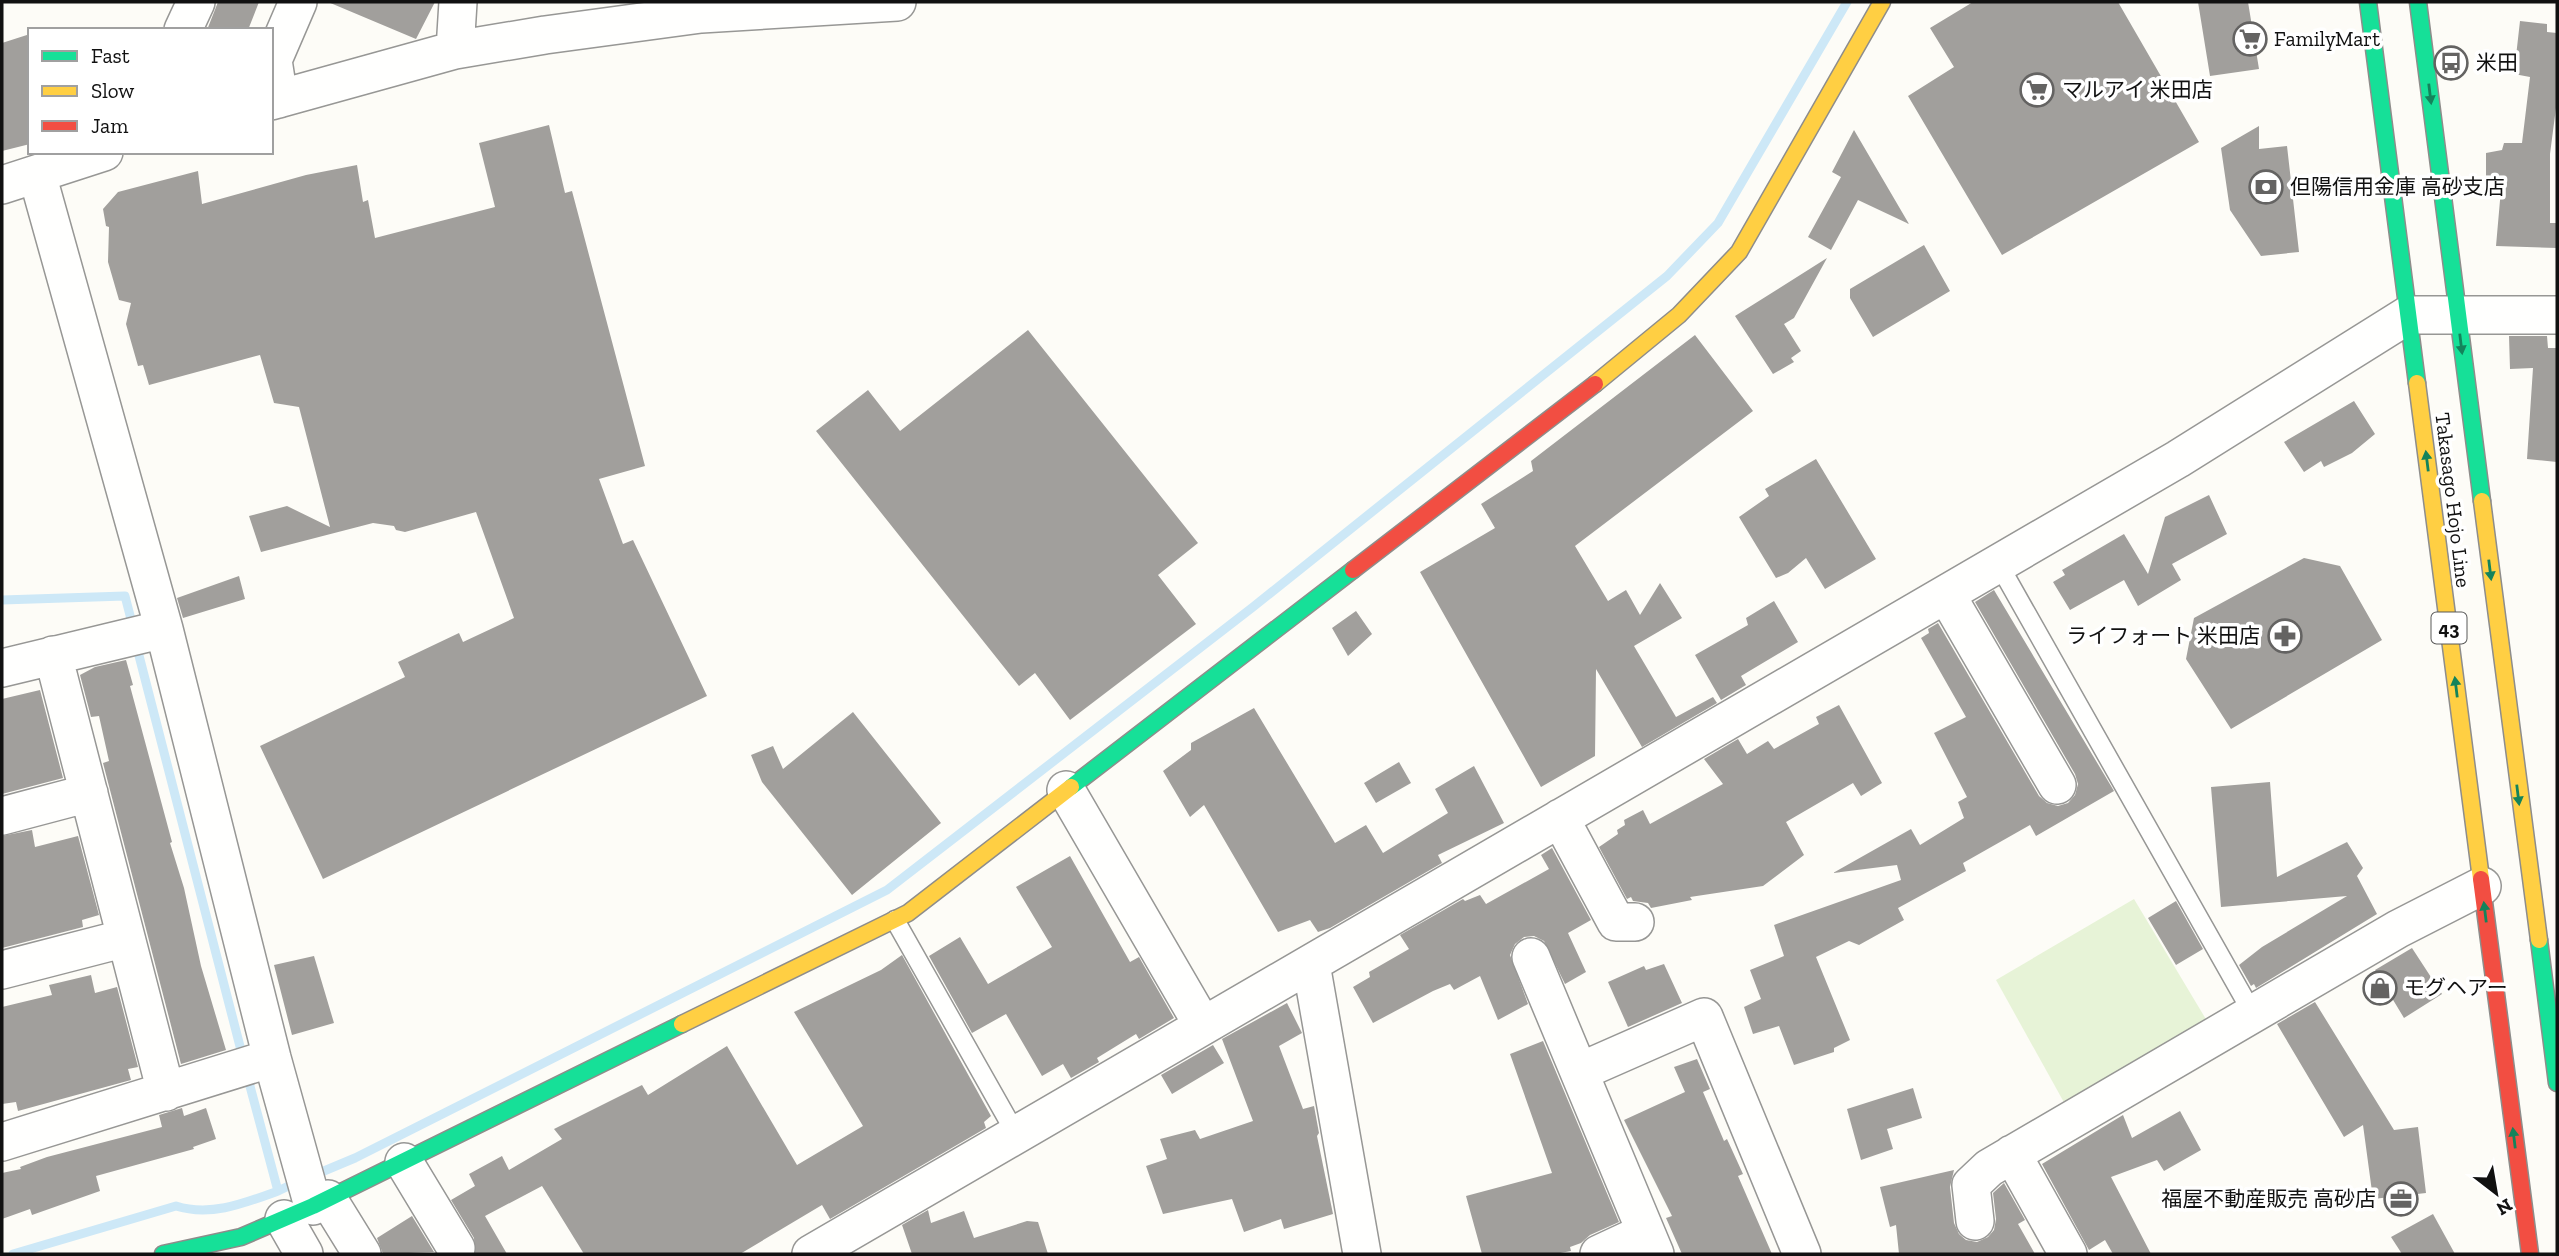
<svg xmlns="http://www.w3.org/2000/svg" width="2559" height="1256" font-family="'Zilla Slab','Noto Sans JP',serif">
<rect width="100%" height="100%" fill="#fdfcf7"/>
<path fill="#e7f3d7" d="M2134,899L2213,1031L2071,1115L1996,980Z"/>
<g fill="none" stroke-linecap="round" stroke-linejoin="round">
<path stroke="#cde8f7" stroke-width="9" d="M2,600L125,596L133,627
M136,644L243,1058
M247,1075L278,1191L299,1181
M312,1176L355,1158L887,890L1253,607L1667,276L1718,223L1847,2
M13,1254L176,1206C211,1217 245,1203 278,1191"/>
</g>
<path fill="#a19f9c" d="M218,2H259L248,30H207Z
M328,2H435L416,39Z
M1973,2H2118L2199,142L2002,255L1908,96L1954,67L1930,28Z
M2198,2H2248L2259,69L2210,76Z
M2520,21L2547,24V32L2557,33V100L2550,154V223H2557V248L2496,246L2501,189H2486V153L2502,150L2504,143H2522L2530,77L2514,74Z
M30,34V144L2,151V43Z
M549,125L565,193L572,191L645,466L599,479L623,544L633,540L707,696L323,879L260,746L405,677L398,662L459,633L463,642L514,618L476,512L405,532L396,530L394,526L373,523L261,552L249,516L287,506L330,527L299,407L274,403L260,355L149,385L143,365L138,366L126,324L131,303L119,300L108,262L109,227L106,226L103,209L118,192L198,171L202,204L306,175L357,165L363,202L368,200L375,238L495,207L479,143Z
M2259,126V149L2287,146L2299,252L2261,256L2230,210L2221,148Z
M1854,130L1909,224L1858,200L1831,250L1808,237L1841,177L1832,172Z
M1924,245L1950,291L1873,337L1850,298V289Z
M1827,258L1794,318L1784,324L1801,351L1791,358L1794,362L1773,374L1735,316Z
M1028,330L1198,543L1158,575L1196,624L1070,720L1035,673L1019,686L816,431L868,390L900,431Z
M1695,335L1753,411L1575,546L1608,601L1626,590L1640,615L1660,583L1682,618L1634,646L1676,717L1713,697L1717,703L1642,747L1596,669L1595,756L1541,787L1420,572L1495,528L1481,504L1533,471L1531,461Z
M2509,336H2547L2548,348H2557V462L2527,459L2533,368L2510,369Z
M2354,401L2375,434L2352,453L2324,467L2321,461L2304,472L2284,442Z
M1816,459L1876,559L1825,589L1806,558L1788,573L1776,578L1739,517L1769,496L1765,489Z
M2209,495L2227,534L2172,564L2181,580L2138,606L2124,580L2070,610L2053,582L2065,575L2062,570L2124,534L2148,574L2165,517Z
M2304,558L2340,566L2382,640L2231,729L2186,659L2194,618Z
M239,576L245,599L183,618L177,598Z
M1994,590L2114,791L2036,836L2030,825L1963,863L1966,871L1898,908L1904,920L1859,945L1849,941L1816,957L1850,1040L1834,1048V1052L1794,1065L1779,1026L1753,1034L1744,1007L1761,999L1750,970L1784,956L1774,925L1901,880L1897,865L1833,873L1911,829L1920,845L1964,818L1958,802L1967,797L1934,733L1966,717L1921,638L1929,633L1928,629L1938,623L2039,796L2047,803L2058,806L2068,803L2075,795L2078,784L2075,774L1975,602Z
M1774,601L1798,642L1741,676L1746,685L1721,700L1695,655L1748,625L1746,618Z
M1356,611L1372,634L1348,656L1332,628Z
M126,660L133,685L130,686L172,842L170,843L184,888L201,966L226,1050L181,1064L103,763L109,761L99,716L91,717L80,675L95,667Z
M40,690L63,778L2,794V699Z
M1839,705L1882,783L1861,796L1853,783L1786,822L1804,855L1763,886L1690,897L1692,900L1651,908L1648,903L1633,901L1631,897L1627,899L1599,847L1618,834L1617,830L1625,825L1624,820L1643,810L1650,824L1723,784L1704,759L1738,739L1747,754L1768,741L1774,749L1819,724L1816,717Z
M1254,708L1335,843L1366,825L1383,853L1448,813L1435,789L1474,766L1504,823L1438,855L1442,863L1330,928L1318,932L1310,920L1278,932L1204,805L1190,817L1163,771L1191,750V743Z
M853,712L941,823L852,895L762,782L751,755L773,746L783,769Z
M1399,762L1411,783L1376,803L1364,783Z
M2270,782L2277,877L2347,842L2363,868L2357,876L2377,914L2256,988L2254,984L2251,986L2239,965L2262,947L2347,896L2221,907L2211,787Z
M32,830L35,847L78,836L99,915L82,920L83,927L2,948V836Z
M1552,848L1591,920L1568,933L1586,972L1565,984L1544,941L1534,936L1524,937L1515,944L1510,955L1528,1004L1498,1020L1480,976L1454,990L1450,984L1433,991L1373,1023L1353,987L1370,977L1369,972L1409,949L1400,935L1463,899L1465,901L1480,895L1486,904L1549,869L1541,855Z
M1070,856L1130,962L1139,957L1174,1018L1139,1039L1136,1034L1097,1058L1099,1062L1071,1078L1063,1064L1042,1076L1006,1014L972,1033L929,956L960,937L988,984L1052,947L1016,887Z
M2176,901L2203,949L2176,965L2148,918Z
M2412,948L2442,994L2404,1018L2375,970Z
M902,955L991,1116L984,1122L986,1128L830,1219L822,1205L740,1254H584L542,1186L485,1216L507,1254H475L474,1238L451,1200L475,1186L469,1174L502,1156L509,1170L562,1139L554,1129L642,1085L648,1095L727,1046L797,1165L863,1126L794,1012L881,970Z
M314,956L334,1023L292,1035L274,965Z
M1664,964L1682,1003L1628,1027L1608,982L1644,966L1646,970Z
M91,975L95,993L117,987L138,1067L128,1069L131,1080L18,1111L16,1102L2,1104V1007L52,995L49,985Z
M2315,1002L2394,1130L2418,1127L2426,1193L2373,1199L2363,1125L2344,1137L2277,1024Z
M1287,1003L1302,1033L1279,1046L1303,1109L1314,1106L1319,1133L1317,1136L1333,1214L1284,1229L1281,1219L1244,1232L1232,1199L1163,1214L1146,1166L1167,1159L1160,1139L1195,1130L1200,1139L1253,1121L1222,1039Z
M1543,1041L1619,1222L1590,1235L1581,1243L1570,1247L1571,1251L1555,1254H1482L1466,1196L1552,1173L1510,1054Z
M1213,1045L1224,1063L1172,1094L1161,1075Z
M1697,1059L1710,1089L1703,1092L1724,1141L1727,1139L1743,1174L1738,1176L1772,1254H1682L1666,1218L1672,1216L1624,1120L1685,1092L1674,1067Z
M1913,1088L1922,1118L1887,1129L1893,1149L1861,1160L1847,1109Z
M182,1108L184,1116L206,1108L216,1139L193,1147L194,1149L96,1176L100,1191L32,1215L30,1209L2,1219V1173L21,1169L20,1167L47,1157L162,1127L159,1115Z
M2180,1111L2201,1150L2164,1171L2157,1160L2111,1177L2151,1254H2113L2105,1240L2089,1250L2042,1164L2123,1115L2132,1138Z
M1954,1170L1950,1187L1954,1223L1959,1234L1966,1240L1977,1242L1988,1237L1994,1230L1996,1219L1993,1193L2004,1183L2025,1220L2018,1224L2035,1254H1899L1896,1225L1890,1227L1880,1187Z
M928,1210L931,1223L964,1211L974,1238L1027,1221L1038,1222L1048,1254H912L902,1225Z
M2433,1214L2455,1254H2402L2391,1237Z
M412,1216L434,1252L383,1254L377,1238Z"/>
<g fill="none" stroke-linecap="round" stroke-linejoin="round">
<defs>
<path id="lane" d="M1998,563L2253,1014
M895,920L1016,1134"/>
<path id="street" d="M183,30L196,2
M455,50L458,2
M279,99L273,60L298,2
M271,101L455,50L545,35L701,14L897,2
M37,174L164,629L272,1058L313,1206
M2,185L104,152
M1946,594L2057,785
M53,655L166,1092
M2,668L164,629
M1066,790L1202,1024
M2,816L89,793
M1560,818L1616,922H1635
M1531,957L1655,1254
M1311,964L1362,1254
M2,970L126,938
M1579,1072L1704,1017L1802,1254
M2,1142L272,1058
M2012,1154L2068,1254
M404,1162L456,1248
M328,1199L362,1254
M284,1219L304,1254
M1975,1221L1971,1185L1989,1168L2398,929L2482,886
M811,1254L2178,459L2408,315H2557
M1599,1254L1644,1233"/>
<path id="fast" d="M2368,2L2417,383
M2418,2L2482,501
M1071,787L1353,570
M2539,940L2557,1083
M163,1254L241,1237L313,1206L682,1024"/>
<path id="slow" d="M2417,383L2481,879
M1595,384L1679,315L1739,252L1882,2
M2482,501L2539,940
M682,1024L908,913L1071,787"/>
<path id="jam" d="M1353,570L1595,384
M2481,879L2530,1254"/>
</defs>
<use href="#lane" stroke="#979795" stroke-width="21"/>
<use href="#street" stroke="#979795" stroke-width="40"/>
<use href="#fast" stroke="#8e8d8b" stroke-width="19"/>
<use href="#slow" stroke="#8e8d8b" stroke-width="19"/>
<use href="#jam" stroke="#8e8d8b" stroke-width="19"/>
<use href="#lane" stroke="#fffffe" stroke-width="18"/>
<use href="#street" stroke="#fffffe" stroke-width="37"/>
<use href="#fast" stroke="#16e098" stroke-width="16"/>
<use href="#slow" stroke="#ffcf43" stroke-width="16"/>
<use href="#jam" stroke="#f24e42" stroke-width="16"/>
</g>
<defs><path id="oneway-solid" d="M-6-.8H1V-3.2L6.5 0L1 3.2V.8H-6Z" transform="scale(1.75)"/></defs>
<g fill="#14835b">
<use href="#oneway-solid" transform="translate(2430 94) rotate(83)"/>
<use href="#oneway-solid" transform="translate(2461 344) rotate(83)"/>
<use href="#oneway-solid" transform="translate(2427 461) rotate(-97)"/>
<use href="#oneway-solid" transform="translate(2490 570) rotate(83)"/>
<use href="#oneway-solid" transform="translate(2456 687) rotate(-97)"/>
<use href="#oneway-solid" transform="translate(2518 795) rotate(83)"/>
<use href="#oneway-solid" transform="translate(2485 912) rotate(-97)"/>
<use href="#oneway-solid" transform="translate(2514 1138) rotate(-97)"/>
</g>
<defs>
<symbol id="supermarket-ring" viewBox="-11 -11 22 22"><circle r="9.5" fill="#fff" stroke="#646362" stroke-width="1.5"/><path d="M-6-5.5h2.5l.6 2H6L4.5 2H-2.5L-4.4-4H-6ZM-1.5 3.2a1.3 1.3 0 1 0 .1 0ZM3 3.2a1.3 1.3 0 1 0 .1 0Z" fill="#646362"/></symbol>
<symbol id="bus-ring" viewBox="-11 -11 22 22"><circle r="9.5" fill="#fff" stroke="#646362" stroke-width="1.5"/><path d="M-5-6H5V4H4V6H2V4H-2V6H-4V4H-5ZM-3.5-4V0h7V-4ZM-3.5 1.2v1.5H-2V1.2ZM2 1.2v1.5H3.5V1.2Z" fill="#646362"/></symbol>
<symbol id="bank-ring" viewBox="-11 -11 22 22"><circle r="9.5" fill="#fff" stroke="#646362" stroke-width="1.5"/><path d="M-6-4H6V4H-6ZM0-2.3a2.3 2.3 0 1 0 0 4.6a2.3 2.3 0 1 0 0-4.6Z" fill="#646362"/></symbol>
<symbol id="pharmacy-ring" viewBox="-11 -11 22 22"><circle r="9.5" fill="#fff" stroke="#646362" stroke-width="1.5"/><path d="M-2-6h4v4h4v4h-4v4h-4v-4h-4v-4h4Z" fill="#646362"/></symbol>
<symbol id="shop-ring" viewBox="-11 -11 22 22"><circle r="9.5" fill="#fff" stroke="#646362" stroke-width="1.5"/><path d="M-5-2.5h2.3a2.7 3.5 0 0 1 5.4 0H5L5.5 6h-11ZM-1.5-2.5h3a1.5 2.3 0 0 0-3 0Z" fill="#646362"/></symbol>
<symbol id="office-ring" viewBox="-11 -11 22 22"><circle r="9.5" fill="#fff" stroke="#646362" stroke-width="1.5"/><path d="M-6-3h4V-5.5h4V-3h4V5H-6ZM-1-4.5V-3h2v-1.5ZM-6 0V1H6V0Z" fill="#646362"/></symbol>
</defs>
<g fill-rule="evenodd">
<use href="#supermarket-ring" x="2231" y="20" width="38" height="38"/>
<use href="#bus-ring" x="2432" y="44" width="38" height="38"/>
<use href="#supermarket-ring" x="2018" y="71" width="38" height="38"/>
<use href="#bank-ring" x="2247" y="168" width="38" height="38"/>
<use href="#pharmacy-ring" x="2266" y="617" width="38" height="38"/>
<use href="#shop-ring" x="2361" y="969" width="38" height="38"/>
<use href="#office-ring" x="2382" y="1180" width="38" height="38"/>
</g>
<g text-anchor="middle" stroke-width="7" stroke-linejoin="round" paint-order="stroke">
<rect fill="#fff" stroke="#585858" stroke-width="2" x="2431.5" y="612.5" width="35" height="31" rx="5"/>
<g font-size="19" font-weight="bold" fill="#111">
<text x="2449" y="635">43</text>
</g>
<g font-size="21" fill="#111" stroke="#fff" text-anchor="start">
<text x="2274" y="46">FamilyMart</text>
<text x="2476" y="70">米田</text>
<text x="2062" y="97">マルアイ 米田店</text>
<text x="2290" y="194">但陽信用金庫 高砂支店</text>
<text x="2260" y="643" text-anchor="end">ライフォート 米田店</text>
<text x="2404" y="995">モグヘアー</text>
<text x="2376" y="1206" text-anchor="end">福屋不動産販売 高砂店</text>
</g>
<g font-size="21" fill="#111" stroke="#fff">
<text transform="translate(2453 500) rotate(83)" y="7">Takasago Hojo Line</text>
</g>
</g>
<rect width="2559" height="1256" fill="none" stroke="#111111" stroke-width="7"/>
<rect x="28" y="28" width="245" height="126" fill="#ffffff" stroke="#a0a0a0" stroke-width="2"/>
<rect x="42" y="51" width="35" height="10" fill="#16e098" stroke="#a0a0a0" stroke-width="2"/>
<text x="91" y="63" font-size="21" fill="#111111">Fast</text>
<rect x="42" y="86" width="35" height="10" fill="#ffcf43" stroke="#a0a0a0" stroke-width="2"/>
<text x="91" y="98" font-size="21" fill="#111111">Slow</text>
<rect x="42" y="121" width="35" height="10" fill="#f24e42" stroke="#a0a0a0" stroke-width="2"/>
<text x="91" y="133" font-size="21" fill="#111111">Jam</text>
<g transform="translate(2496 1193) rotate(149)" stroke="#ffffff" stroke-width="5" paint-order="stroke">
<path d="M0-5L12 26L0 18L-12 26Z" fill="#111111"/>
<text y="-10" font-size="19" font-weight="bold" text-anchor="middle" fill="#111111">N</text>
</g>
</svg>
